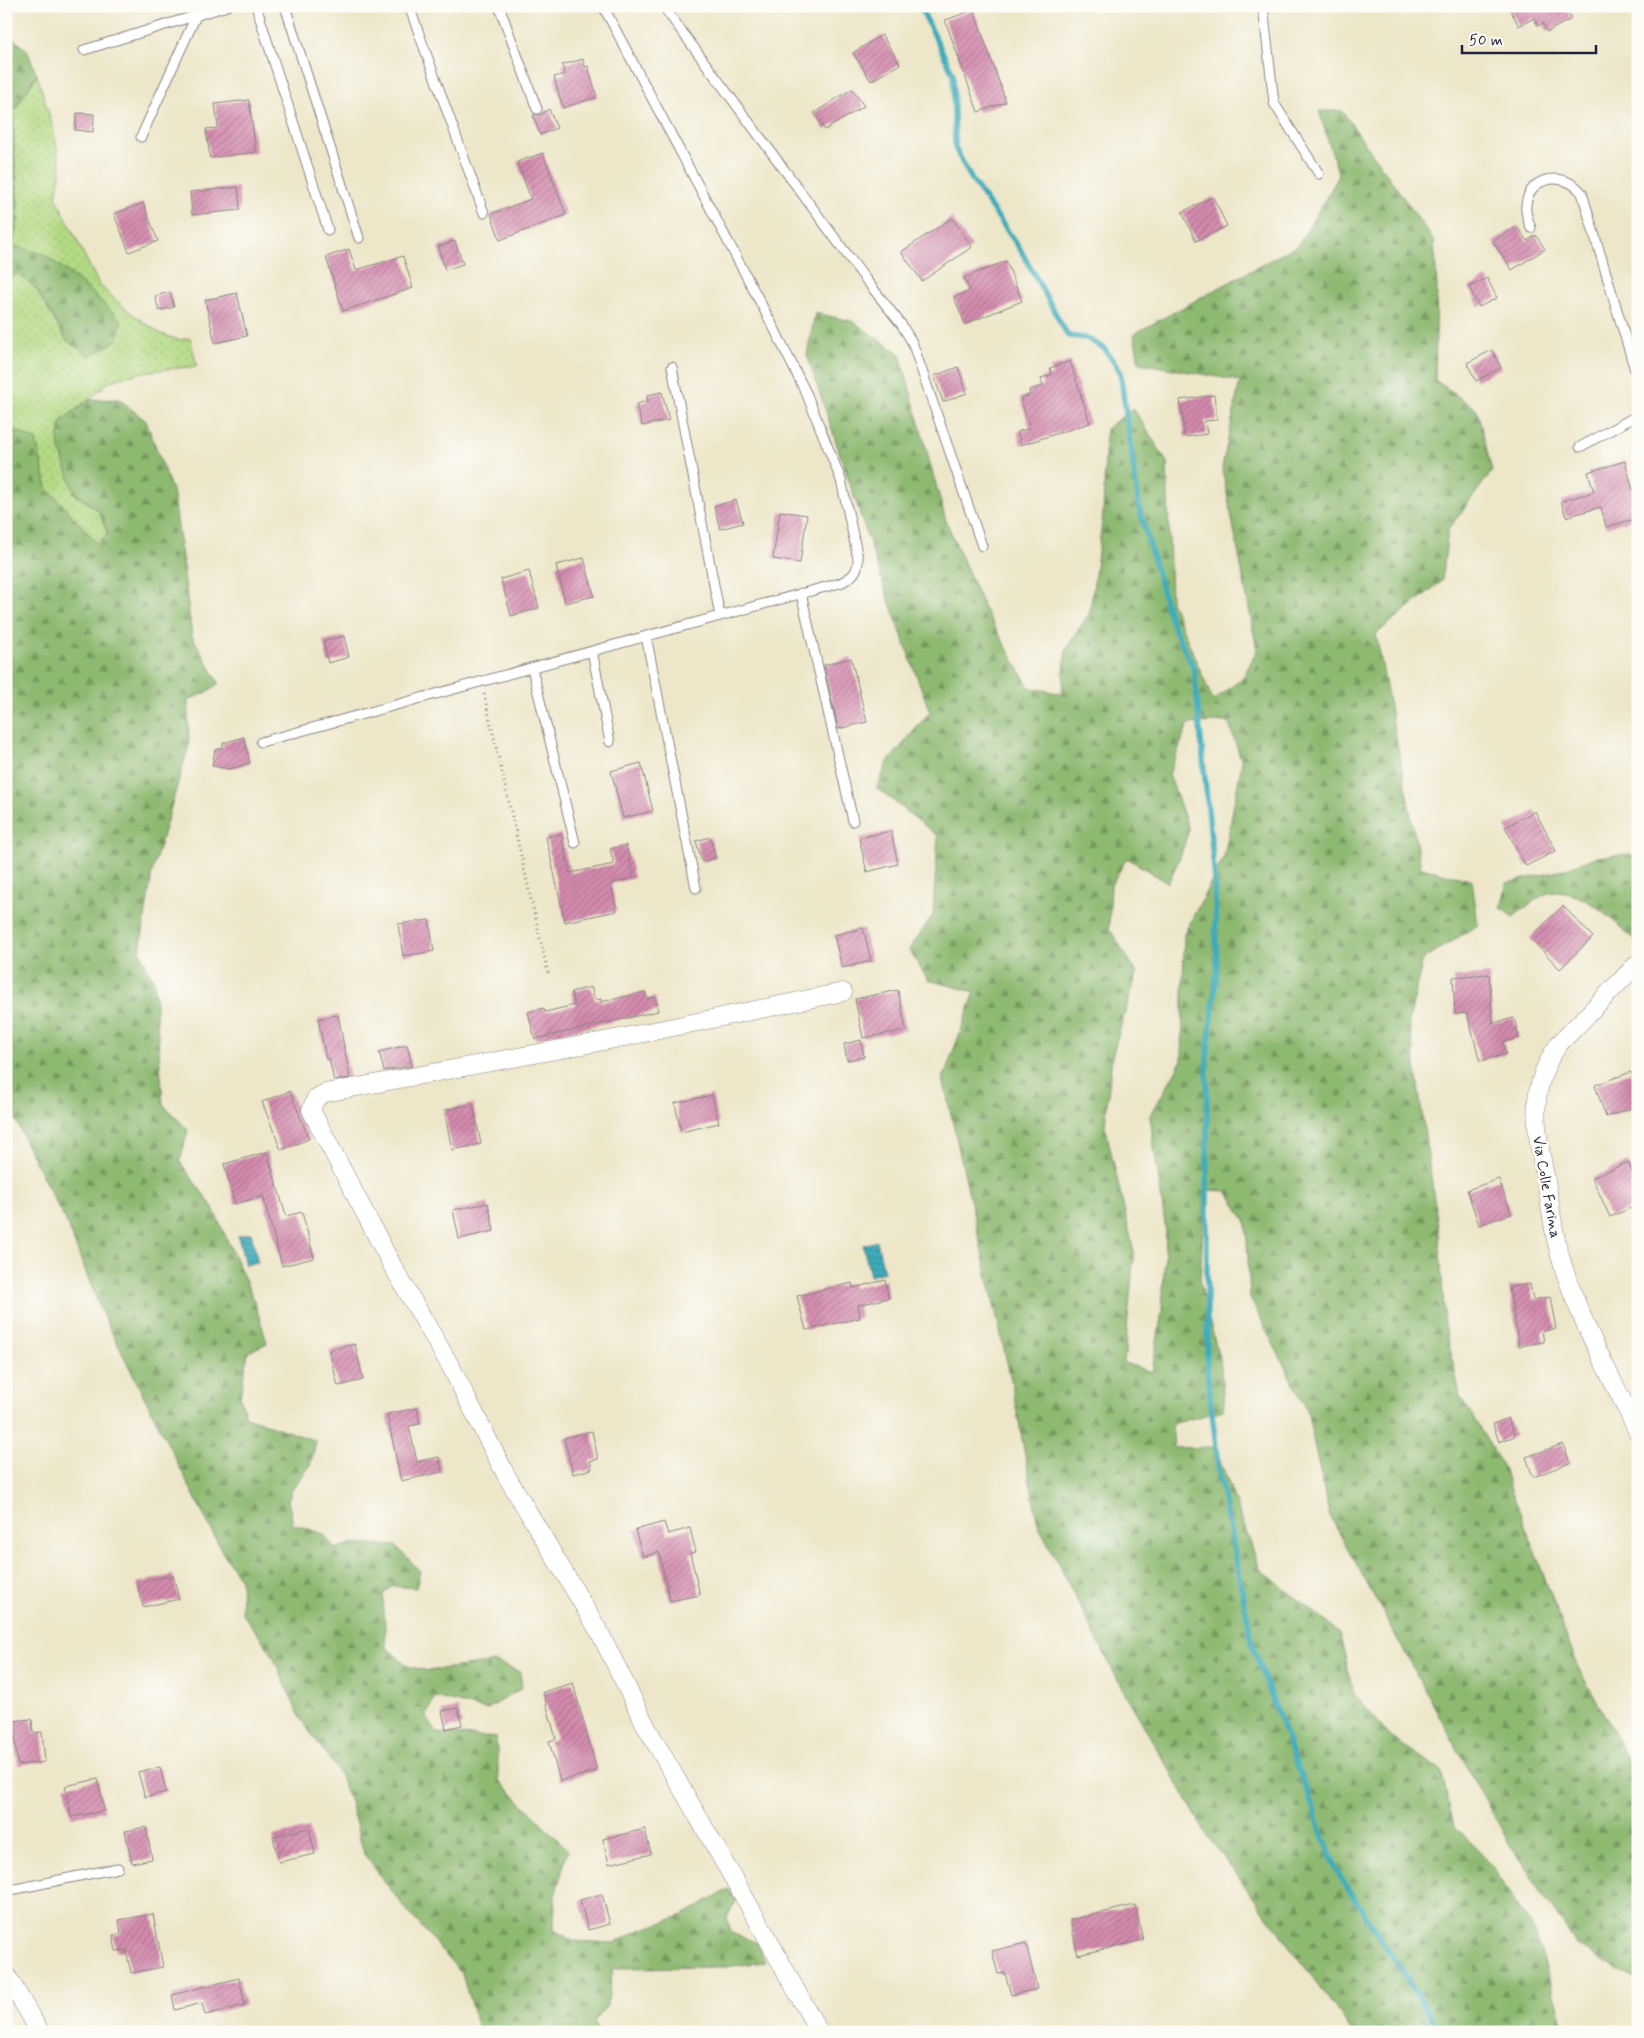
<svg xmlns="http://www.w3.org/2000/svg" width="1644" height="2038" font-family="Mynerve,sans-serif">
<defs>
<pattern id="grass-dots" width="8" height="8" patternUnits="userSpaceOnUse" patternTransform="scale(1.25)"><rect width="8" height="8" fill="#b3d983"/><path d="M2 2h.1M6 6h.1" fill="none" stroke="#9aba72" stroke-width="1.8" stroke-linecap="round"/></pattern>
<pattern id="forest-firs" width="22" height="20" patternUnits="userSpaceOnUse" patternTransform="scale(1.25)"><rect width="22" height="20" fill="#8eb971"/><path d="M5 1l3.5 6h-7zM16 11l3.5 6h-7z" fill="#74965e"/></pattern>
<pattern id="water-rules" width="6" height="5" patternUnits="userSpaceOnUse" patternTransform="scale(1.25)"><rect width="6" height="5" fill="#3dacba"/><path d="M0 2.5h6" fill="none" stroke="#338c98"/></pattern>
<pattern id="building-hatch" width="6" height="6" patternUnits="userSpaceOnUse" patternTransform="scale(1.25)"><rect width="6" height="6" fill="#d48bae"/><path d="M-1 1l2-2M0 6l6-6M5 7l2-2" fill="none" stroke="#ac718f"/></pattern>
</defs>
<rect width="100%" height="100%" fill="#fdfcf7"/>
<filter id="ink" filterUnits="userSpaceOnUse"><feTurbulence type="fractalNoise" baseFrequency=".02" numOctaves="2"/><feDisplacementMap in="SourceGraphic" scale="10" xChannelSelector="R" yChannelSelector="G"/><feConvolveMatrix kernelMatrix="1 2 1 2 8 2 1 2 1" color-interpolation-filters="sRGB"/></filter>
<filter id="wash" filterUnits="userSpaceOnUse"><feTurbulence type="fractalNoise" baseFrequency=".0096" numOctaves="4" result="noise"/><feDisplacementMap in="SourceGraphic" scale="20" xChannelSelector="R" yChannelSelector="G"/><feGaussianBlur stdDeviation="1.12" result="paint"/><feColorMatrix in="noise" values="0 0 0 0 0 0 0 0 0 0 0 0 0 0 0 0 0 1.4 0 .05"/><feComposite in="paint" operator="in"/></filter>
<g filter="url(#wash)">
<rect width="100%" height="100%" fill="#ede6c9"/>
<path fill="url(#grass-dots)" stroke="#6a7e5f" d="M37,75L53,128L61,169L56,197L99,285L131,313L161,334L179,340L190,338L197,366L143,372L110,381L89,400L61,421L74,493L99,511L108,535L97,544L47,488L36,440L6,426V280L18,273L36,289L67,341L122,321L77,279L45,255L11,246L19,217L14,149L13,112Z"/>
<path fill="url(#forest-firs)" stroke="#586e56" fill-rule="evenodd" d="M6,33L27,50L37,75L13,112L14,149L19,218L12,245L45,255L77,279L122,321L117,340L90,356L67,341L36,289L18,273L6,280Z
M1319,111H1342L1434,241L1437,287L1435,380L1477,410L1492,471L1448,530L1442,581L1376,634L1421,868L1472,880L1478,925L1423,959L1409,1021L1439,1234L1445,1325L1460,1396L1502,1465L1579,1669L1638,1776V1982L1576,1944L1510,1845L1329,1514L1307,1410L1250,1298L1246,1222L1227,1191L1205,1190L1200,1283L1221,1366L1224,1410L1172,1424L1174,1448L1215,1447L1260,1569L1339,1632L1354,1694L1392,1738L1441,1770L1454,1826L1490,1863L1535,1932L1565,2032H1353L1207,1835L1122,1688L1038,1524L1011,1380L943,1079L975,992L928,980L909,950L933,915L938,836L877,788L887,763L930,712L887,595L807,355L815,313L852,321L900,354L946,521L985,610L1029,687L1062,694L1066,649L1090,612L1103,515L1106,429L1133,408L1167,462L1171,601L1213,701L1243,678L1257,650L1222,467L1240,381L1139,363L1134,334L1298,245L1339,176ZM1228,721L1242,762L1224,857L1184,934L1182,1060L1150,1116L1166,1232L1162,1311L1152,1372L1124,1363L1134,1252L1105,1126L1112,1056L1137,973L1109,928L1111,885L1127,858L1168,883L1180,857L1189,830L1169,774L1188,724Z
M119,399L146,421L174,496L192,636L219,683L207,692L188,700L189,745L152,872L140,951L154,982L163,1104L188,1130L180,1162L212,1206L254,1300L267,1343L248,1352L240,1397L246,1417L316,1441L310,1466L292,1490L288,1500L293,1524L324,1534L335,1549L354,1543L396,1546L420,1571L416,1588L393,1586L383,1594L386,1647L408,1666L427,1671L495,1662L520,1672L522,1688L486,1710L435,1697L426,1716L437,1733L496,1738L499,1780L568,1850L555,1896L554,1930L573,1941L615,1943L638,1931L683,1915L728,1889L737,1900L727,1917L731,1933L758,1943L765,1962L725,1967L613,1968L607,2006L594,2021L599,2032H479L462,1974L400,1902L364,1854L350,1802L338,1771L300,1718L271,1652L242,1613L241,1580L223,1553L102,1313L67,1224L28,1148L6,1096V426L36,440L47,488L97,543L108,534L99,511L74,493L58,443L61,421L89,400Z
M1631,854L1638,860V943C1613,922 1585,887 1549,893C1540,895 1521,911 1513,917L1501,908L1507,883L1559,871L1596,857Z"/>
<path fill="url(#water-rules)" stroke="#30677a" d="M251,1233L258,1262L245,1265L238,1236Z
M877,1241L884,1272L870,1276L863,1245Z"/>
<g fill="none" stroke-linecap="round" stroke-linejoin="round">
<path stroke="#3dacba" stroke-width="5.5" d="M920,6L953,74L955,148L972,180L1020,249L1068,336L1086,338L1104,348L1120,371L1139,507L1170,619L1194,669L1214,869L1217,970L1207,1058V1369L1219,1474L1253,1647L1336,1870L1441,2032"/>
</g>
<g id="blocks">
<path fill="url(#building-hatch)" d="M1508,6H1565L1571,19L1547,32L1543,23L1538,26L1534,18L1519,26Z
M974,10L1006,102L978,112L945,20Z
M882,35L900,64L871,81L853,53Z
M583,59L585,67L588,66L597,97L563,108L554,77L565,74L562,65Z
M852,89L864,106L825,130L814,113Z
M249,100L256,152L210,158L206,129L218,128L215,104Z
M549,109L557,128L540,135L533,115H540Z
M77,113L94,114L93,132L75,130Z
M543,153L566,215L500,240L491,214L531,199L517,162Z
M238,187L240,210L192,215L190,192Z
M1213,197L1227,226L1196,241L1182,212Z
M143,203L158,241L129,252L114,214Z
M952,218L972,247L922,281L901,252Z
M1517,226L1527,241L1536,235L1545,249L1512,270L1493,242Z
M455,241L463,264L445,270L438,247Z
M349,249L356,270L403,256L413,288L343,311L326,257Z
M1006,261L1022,301L965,324L954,297L970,291L964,278Z
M1487,278L1497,298L1479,307L1469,287Z
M170,292L174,307L159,311L155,296Z
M237,293L247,336L215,343L205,300Z
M1492,350L1501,368L1476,381L1467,363Z
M1070,361L1090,423L1021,445L1017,432L1030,428L1020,398L1030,395L1029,390L1043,386L1041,378L1052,375L1050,368Z
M958,367L967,393L943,402L934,376Z
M662,392L669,420L642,426L636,404L648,401L647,395Z
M1214,395L1217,420L1205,421L1207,434L1185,437L1180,400Z
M1625,461L1638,509V518L1606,527L1601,507L1566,517L1561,501L1594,492L1588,472Z
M736,500L743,523L720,529L714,506Z
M780,511L807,515L800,563L773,559Z
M584,558L594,596L565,603L556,565Z
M529,571L539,608L511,616L501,579Z
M344,636L349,657L328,663L323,641Z
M851,658L867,722L838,729L824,665Z
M244,737L250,763L230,769L212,766L215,750L223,748V743Z
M641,763L653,811L623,818L611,771Z
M1535,811L1556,851L1526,866L1505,827Z
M891,831L898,864L867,872L859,838Z
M561,834L570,873L614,864L610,849L626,845L634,878L611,884L617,911L565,922L546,837Z
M710,837L716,858L702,862L696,841Z
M1563,906L1593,937L1560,969L1530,938Z
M429,920L434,951L403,956L398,924Z
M863,928L871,961L842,968L834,935Z
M1489,974L1493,1023L1514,1018L1519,1038L1503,1042L1506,1054L1480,1061L1467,1013L1455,1014L1453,977Z
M591,987L595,1000L601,999V1002L645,992L647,999L655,997L658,1011L535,1039L528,1012L544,1008L545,1012L575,1005L571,992Z
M898,990L906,1030L863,1038L855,999Z
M338,1015L350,1078L334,1081L329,1058L326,1059L318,1019Z
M861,1040L864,1057L847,1060L844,1044Z
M407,1045L412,1066L384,1071L379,1052Z
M1631,1072L1638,1092V1106L1606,1117L1595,1085Z
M290,1091L309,1139L281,1150L262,1102Z
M712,1095L719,1123L681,1132L675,1103Z
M473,1104L481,1144L452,1150L444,1110Z
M267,1152L286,1216L302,1212L314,1258L282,1266L263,1196L235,1204L224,1164Z
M1628,1162L1633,1174L1638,1171V1205L1610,1217L1592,1178Z
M1499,1179L1511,1214L1479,1225L1467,1190Z
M488,1203L494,1231L459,1239L453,1210Z
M885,1280L889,1298L858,1305L860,1318L806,1330L797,1296L852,1283L853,1288Z
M1530,1284L1533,1300L1550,1297L1556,1329L1542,1331L1544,1342L1519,1346L1509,1287Z
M355,1344L363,1380L338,1386L329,1350Z
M417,1408L420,1424L409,1426L417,1462L439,1457L442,1472L401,1481L387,1414Z
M1508,1418L1515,1436L1499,1442L1493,1424Z
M592,1431L598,1459L590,1461L592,1469L573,1474L564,1438Z
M1563,1444L1570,1463L1533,1477L1526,1457Z
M664,1522L668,1534L690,1528L696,1552L690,1553L700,1595L670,1601L659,1552L643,1557L635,1530Z
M173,1575L179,1599L143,1607L137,1583Z
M573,1683L597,1771L560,1781L549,1741L556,1739L543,1692Z
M458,1708L462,1725L446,1729L442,1711Z
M32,1719L33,1733L42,1732L45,1762L18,1765L12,1721Z
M160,1767L166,1792L145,1797L138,1772Z
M98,1779L104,1811L71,1817L65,1786Z
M146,1827L152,1859L132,1863L125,1831Z
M309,1828L315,1854L279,1862L273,1836Z
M645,1829L651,1854L609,1864L603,1839Z
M602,1894L610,1924L588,1930L580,1900Z
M1135,1905L1143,1940L1078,1955L1070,1920Z
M153,1914L163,1967L131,1973L126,1950L116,1951L113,1935L121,1934L119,1920Z
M1026,1943L1037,1989L1011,1995L1005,1973L998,1974L992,1951Z
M239,1978L245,2005L205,2015L202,2003L175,2010L172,1995Z"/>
</g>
</g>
<g filter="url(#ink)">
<use href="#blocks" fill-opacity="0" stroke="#888482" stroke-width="1"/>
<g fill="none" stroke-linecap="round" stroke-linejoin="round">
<defs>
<path id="lane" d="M256,6L328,230
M285,6L359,238
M409,6L484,213
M499,6L537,109
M663,6L863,276L901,324L912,342L982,546
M1263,6L1274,103L1319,174
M84,50L227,6
M141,137L196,16
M1531,228C1528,221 1525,213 1526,205C1529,175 1565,171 1582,193L1638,380
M672,367L720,616
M1580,447L1638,415
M801,593L853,821
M646,636L696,888
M592,651L610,742
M532,668L575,843
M261,742L840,583C851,578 859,572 858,558L841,480L807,395L776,332L603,6
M6,1891L118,1868"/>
<path id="street" d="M1638,963L1559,1044C1526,1090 1536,1129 1546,1181C1551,1207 1553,1234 1561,1259C1579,1320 1611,1376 1638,1432
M6,1974L40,2032
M819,2032L763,1930L647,1728L600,1633L506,1475L451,1367L392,1265L311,1110L316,1098L325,1093L620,1038L843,992"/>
</defs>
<use href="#lane" stroke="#888482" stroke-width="11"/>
<use href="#street" stroke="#888482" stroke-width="19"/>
<path stroke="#888482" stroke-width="3" stroke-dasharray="1 4" stroke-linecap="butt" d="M484,694L548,973"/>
<use href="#lane" stroke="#fff" stroke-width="9"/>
<use href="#street" stroke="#fff" stroke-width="18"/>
</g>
</g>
<g text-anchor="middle" stroke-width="5" stroke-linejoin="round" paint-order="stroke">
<g font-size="15" fill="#22223b" stroke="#fdfcf7">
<text transform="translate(1547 1187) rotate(80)" y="5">Via Colle Farina</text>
</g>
</g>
<rect width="1644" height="2038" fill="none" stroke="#fdfcf7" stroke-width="25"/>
<path d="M1462 45v8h134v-8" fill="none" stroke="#22223b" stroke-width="2.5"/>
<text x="1469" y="45" font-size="15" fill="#22223b" stroke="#fdfcf7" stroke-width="4" paint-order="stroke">50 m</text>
</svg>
